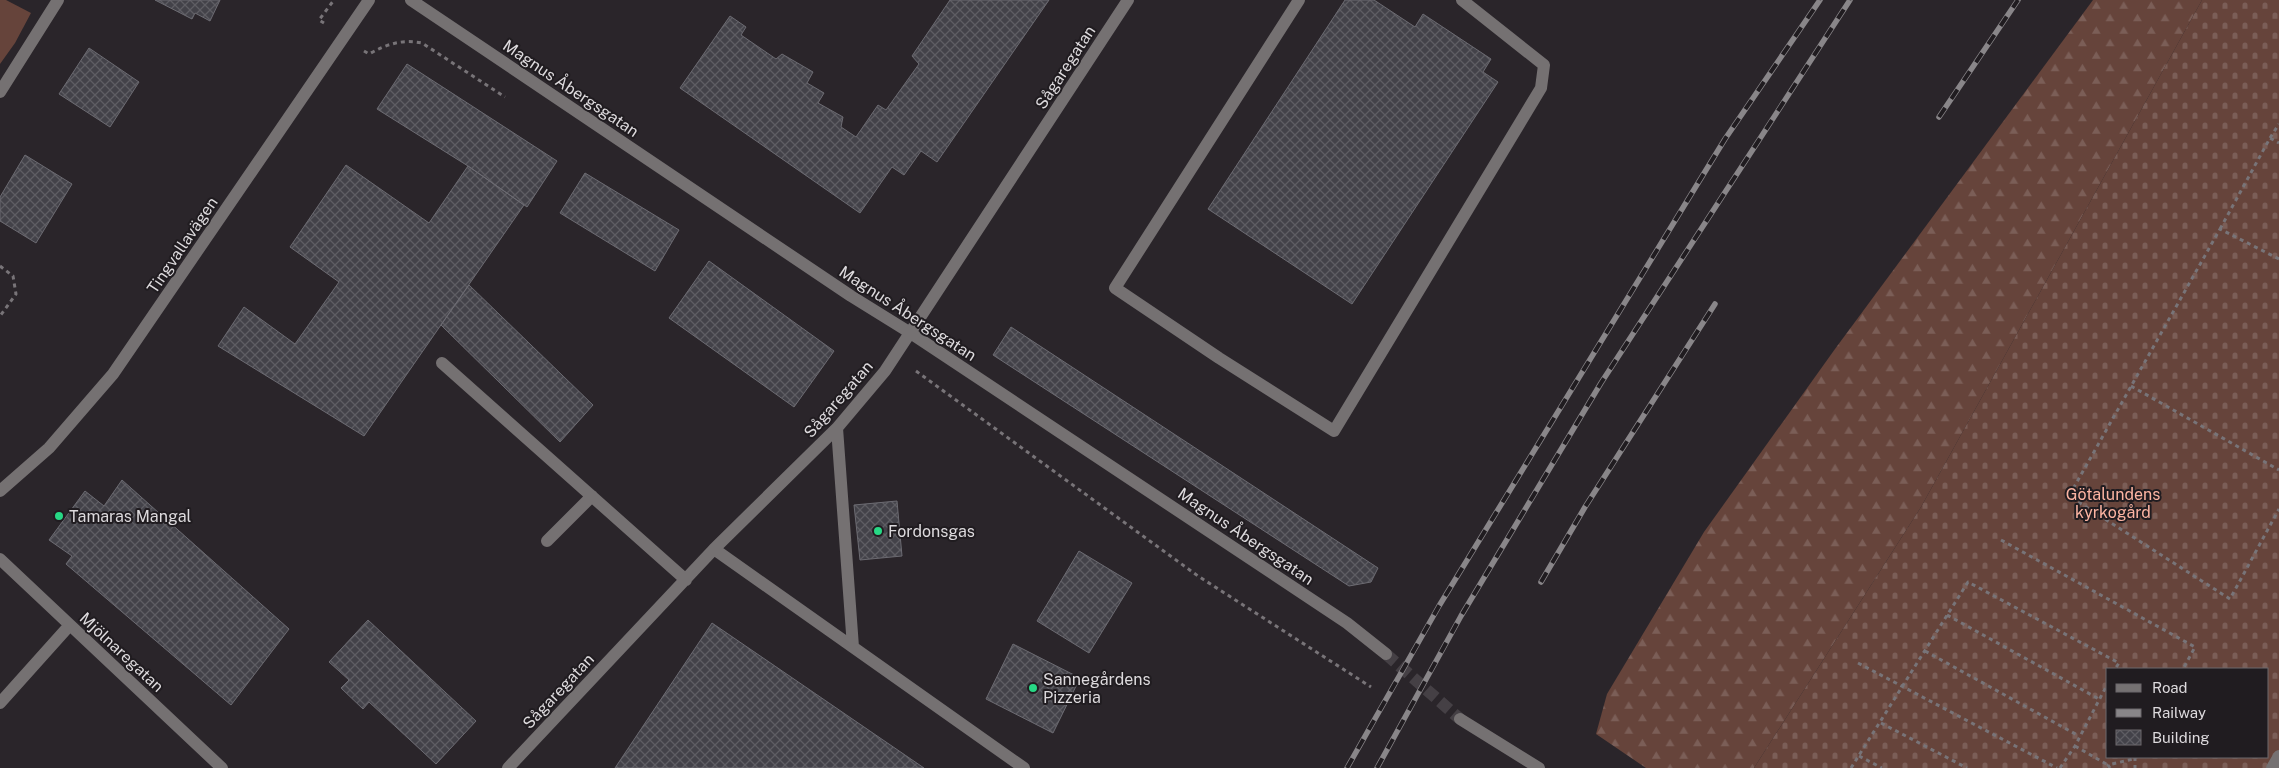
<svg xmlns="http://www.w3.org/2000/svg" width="2279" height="768" font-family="'Public Sans',sans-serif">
<defs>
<pattern id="forest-firs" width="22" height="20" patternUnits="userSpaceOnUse" patternTransform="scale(1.25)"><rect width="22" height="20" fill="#66443b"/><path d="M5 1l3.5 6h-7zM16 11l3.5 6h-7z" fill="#7b5e57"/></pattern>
<pattern id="cemetery-stones" width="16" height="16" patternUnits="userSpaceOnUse" patternTransform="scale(1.25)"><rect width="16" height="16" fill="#66443b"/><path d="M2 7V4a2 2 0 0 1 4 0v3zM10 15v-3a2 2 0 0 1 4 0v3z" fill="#7b5e57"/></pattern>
<pattern id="building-cross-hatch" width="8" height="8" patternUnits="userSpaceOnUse" patternTransform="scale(1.25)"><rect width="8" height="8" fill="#434249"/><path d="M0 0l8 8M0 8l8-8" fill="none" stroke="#5e5d63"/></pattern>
</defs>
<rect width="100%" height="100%" fill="#2a252a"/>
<path fill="#66443b" d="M0,0H6L31,13L15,43L0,64Z"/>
<path fill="url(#forest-firs)" d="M2093,0H2202L1921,507L1754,768H1646L1596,734L1607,694L1704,532L1835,349Z"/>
<path fill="url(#cemetery-stones)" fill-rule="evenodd" d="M2202,0H2279V768H1754L1921,507ZM2108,669H2268V757H2108Z"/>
<path fill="url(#building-cross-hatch)" stroke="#6c6b72" d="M155,0H220L210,21L195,13L192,19Z
M950,0H1049L937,162L921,151L904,175L892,167L860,213L680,88L730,16L746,27L741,35L776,59L782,54L813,72L807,83L824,93L818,103L843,117L841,127L856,137L878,105L886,110L919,64L912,56Z
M1345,0H1374L1415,27L1423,14L1491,59L1483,72L1498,82L1352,304L1208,209Z
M89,48L139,82L110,127L59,94Z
M407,64L557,161L527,207L468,166L377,109Z
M25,155L72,184L36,243L0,221V197Z
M346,165L429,223L468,166L524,205L364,436L218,346L244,307L295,344L339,282L290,247Z
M585,173L679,230L655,271L560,213Z
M709,261L834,351L794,407L669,318Z
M469,285L593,405L560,442L441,325Z
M1011,327L1378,568L1371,582L1349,586L993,355Z
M122,480L289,629L231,705L66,564L72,556L49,540L85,491L104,506Z
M897,501L902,556L860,560L854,505Z
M1079,551L1132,583L1089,653L1037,621Z
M368,620L476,721L436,764L369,702L363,709L341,688L349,680L329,662Z
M712,623L924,768H615Z
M1013,644L1080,678L1053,733L986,699Z"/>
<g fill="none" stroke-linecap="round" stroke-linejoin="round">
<path stroke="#454045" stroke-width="12" stroke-dasharray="12 6" stroke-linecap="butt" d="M1386,654L1460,719"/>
<path stroke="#787478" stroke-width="3" stroke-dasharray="4 4" stroke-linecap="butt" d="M324,23L319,20L334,0
M364,51L369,54C387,44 402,39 422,43L505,97
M2270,138L2279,124
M2220,229L2270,138L2279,143
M2279,259L2220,229L2069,496L2230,599L2279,509
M0,266L13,276L16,294L0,316
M916,371L1198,576L1371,687
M2131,386L2279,470
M2001,540L2195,647L2183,669
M1947,615L2099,699
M1925,651L2079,736
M1858,663L2057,768
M1881,723L1967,768
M2075,746L2108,765
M1859,756L1882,768
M2135,757V768
M1851,768L1968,582L2119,663L2115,669
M2060,768L2075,746L2108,683
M2110,768L2108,765L2133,759"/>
<path stroke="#757172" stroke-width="12" d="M411,0L851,296L909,332L1347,623L1386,654
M1299,0L1115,288L1219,358L1334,431L1541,88L1544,65L1462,0
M0,92L58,0
M442,363L686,580
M837,428L853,647
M0,491L49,448L113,374L369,0
M547,541L592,496
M714,549L1024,768
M0,559L222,768
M0,703L69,626
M1460,719L1539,768
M508,768L714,549L837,428L885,371L1128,0
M2272,768L2279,756"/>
<defs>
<path id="rail" d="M1939,117L2018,0
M1541,582L1585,507L1715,304
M1347,768L1439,606L1725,139L1820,0
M1377,768L1461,616L1601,383L1850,0"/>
</defs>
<use href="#rail" stroke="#898689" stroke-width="5.5"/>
<use href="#rail" stroke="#201c20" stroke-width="4" stroke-dasharray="11" stroke-linecap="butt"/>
</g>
<g fill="#27d885" stroke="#201c20" stroke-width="2">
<circle cx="59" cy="516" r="5"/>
<circle cx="878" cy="531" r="5"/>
<circle cx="1033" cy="688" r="5"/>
</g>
<g text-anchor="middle" stroke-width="4" stroke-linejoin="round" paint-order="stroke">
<g font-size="16" fill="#dddadd" stroke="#201c20">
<text transform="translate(1065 67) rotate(-57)" y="6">Sågaregatan</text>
<text transform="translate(571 88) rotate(34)" y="6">Magnus Åbergsgatan</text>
<text transform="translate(182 245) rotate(-56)" y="6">Tingvallavägen</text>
<text transform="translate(908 313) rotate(33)" y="6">Magnus Åbergsgatan</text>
<text transform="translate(838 399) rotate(-49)" y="6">Sågaregatan</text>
<text transform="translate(1246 536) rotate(34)" y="6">Magnus Åbergsgatan</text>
<text transform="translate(122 652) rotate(43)" y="6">Mjölnaregatan</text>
<text transform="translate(558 691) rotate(-47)" y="6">Sågaregatan</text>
</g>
<g font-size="16" fill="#fcb4a2" stroke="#201c20">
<text x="2113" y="500">Götalundens<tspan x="2113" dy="18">kyrkogård</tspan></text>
</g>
<g font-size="16" fill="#dddadd" stroke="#201c20" text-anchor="start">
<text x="69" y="522">Tamaras Mangal</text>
<text x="888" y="537">Fordonsgas</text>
<text x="1043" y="685">Sannegårdens<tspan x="1043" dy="18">Pizzeria</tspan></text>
</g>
</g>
<rect x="2106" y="668" width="162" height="90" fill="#201c20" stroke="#6c686c"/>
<rect x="2116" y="684" width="25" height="8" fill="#757172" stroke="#6c686c"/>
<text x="2152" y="693" font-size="15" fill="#dddadd">Road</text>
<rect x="2116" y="709" width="25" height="8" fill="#898689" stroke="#6c686c"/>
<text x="2152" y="718" font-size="15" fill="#dddadd">Railway</text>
<rect x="2116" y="730" width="25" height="15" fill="url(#building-cross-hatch)" stroke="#6c686c"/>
<text x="2152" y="743" font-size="15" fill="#dddadd">Building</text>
</svg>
